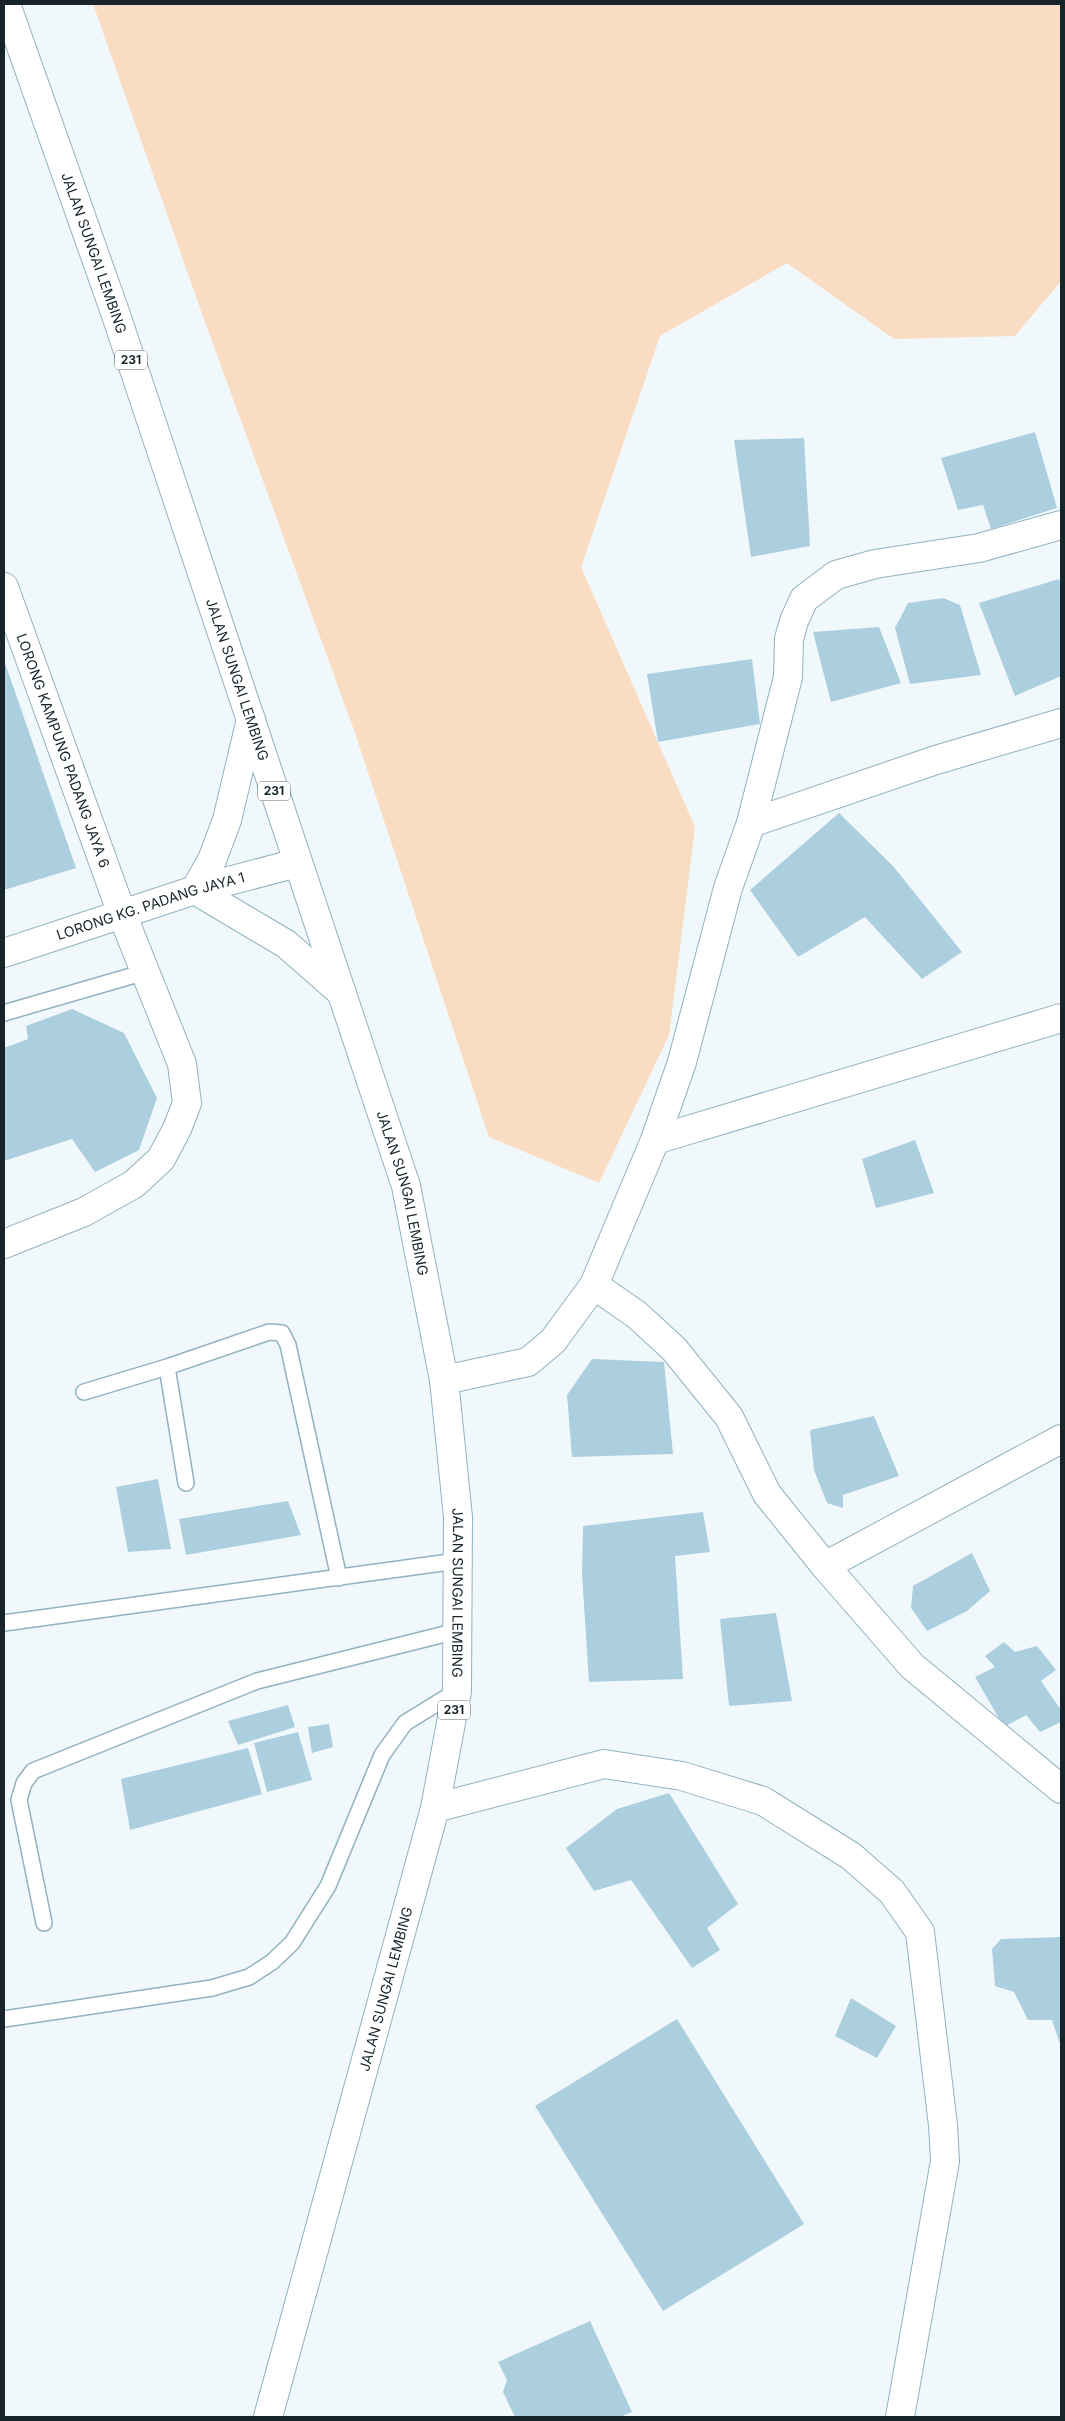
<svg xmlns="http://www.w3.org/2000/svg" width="1065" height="2421" font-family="Inter,sans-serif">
<rect width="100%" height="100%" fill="#f1f8fc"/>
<path fill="#f9dcc1" d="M93,4H1061V281L1015,336L894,339L787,263L660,336L581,567L695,827L669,1035L599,1183L489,1137L354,730L205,322Z"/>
<path fill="#accfdf" d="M1035,432L1057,508L991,529L983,505L958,510L941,458Z
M804,438L810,546L751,557L734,440Z
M1059,579L1061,586V676L1015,696L979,603Z
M943,598L960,605L981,675L910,684L895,628L908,603Z
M879,627L901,683L831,702L813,632Z
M752,659L760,724L658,742L647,674Z
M4,660L76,868L4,890Z
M839,813L893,866L962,952L922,979L865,917L798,957L750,890Z
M72,1009L124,1033L157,1098L139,1150L95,1172L72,1139L4,1161V1048L28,1039L26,1026Z
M915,1140L934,1193L876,1208L862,1159Z
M592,1359L664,1362L673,1454L572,1457L567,1395Z
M874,1416L899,1476L843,1495V1508L827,1503L814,1470L810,1430Z
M158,1479L171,1549L128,1552L116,1487Z
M288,1501L301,1535L186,1555L179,1519Z
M703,1512L710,1552L675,1556L683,1679L589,1682L582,1574L583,1526Z
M972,1553L990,1591L967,1611L927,1631L911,1608L913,1586Z
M776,1613L792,1701L729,1706L720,1619Z
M1004,1642L1015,1652L1037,1646L1056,1670L1041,1681L1061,1710V1722L1040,1732L1026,1715L1004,1727L975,1677L995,1667L985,1656Z
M288,1705L295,1727L238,1745L228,1721Z
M329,1724L333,1747L312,1753L308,1727Z
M298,1732L312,1780L267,1792L254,1743Z
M248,1748L262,1794L130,1830L121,1779Z
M669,1793L738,1904L707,1928L720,1950L692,1968L631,1880L594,1891L566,1848L617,1809Z
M1061,1937V2047L1052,2020H1028L1014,1992L995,1986L992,1949L1001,1939Z
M851,1998L896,2026L877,2058L835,2036Z
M677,2019L804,2224L663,2311L535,2106Z
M590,2321L632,2412L620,2417H515L503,2392L507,2380L498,2362Z"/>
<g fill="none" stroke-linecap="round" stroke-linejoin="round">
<defs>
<path id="lane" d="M4,1013L145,972
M167,1367L186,1483
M84,1392L167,1367L269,1332L282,1333L288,1345L339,1578
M4,1623L457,1561
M44,1923L19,1800L24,1783L33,1771L257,1681L457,1631
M4,2019L212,1988L249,1977L272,1962L292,1943L328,1886L382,1755L405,1723L457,1691"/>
<g id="street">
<path id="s1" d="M4,587L122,914L182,1064L187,1103L177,1129L161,1159L134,1184L84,1212L4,1244"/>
<path d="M751,823L936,760L1061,723"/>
<path id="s2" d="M4,953L195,890L297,863"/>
<path d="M655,1140L1061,1018"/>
<path d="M594,1285L637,1315L674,1349L729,1417L767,1494L825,1566L912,1666L1061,1789"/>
<path d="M444,1380L528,1362L553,1341L594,1285L655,1140L682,1062L728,888L751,823L788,677L789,639L794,621L804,599L836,575L875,564L979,548L1061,525"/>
<path d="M825,1566L1061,1439"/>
<path d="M435,1808L604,1764L682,1776L763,1801L851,1856L892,1892L920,1932L943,2125L945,2161L900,2417"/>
</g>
<g id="primary">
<path id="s3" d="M6,4L116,315L406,1186L444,1380L458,1517L457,1691L435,1808L268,2417"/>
<path d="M251,719L227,820L212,860L195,890L286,944L342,993"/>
</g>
</defs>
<use href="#lane" stroke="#90b2c1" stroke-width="18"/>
<use href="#street" stroke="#90b2c1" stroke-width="30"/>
<use href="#primary" stroke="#90b2c1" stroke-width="30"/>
<use href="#lane" stroke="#fff" stroke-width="15"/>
<use href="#street" stroke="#fff" stroke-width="28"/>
<use href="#primary" stroke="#fff" stroke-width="28"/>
</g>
<g text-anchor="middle" stroke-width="4" stroke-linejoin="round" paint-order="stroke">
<g fill="#fff" stroke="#5d666b" stroke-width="1">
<rect x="115" y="350.5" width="32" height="19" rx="4"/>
<rect x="258" y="781.5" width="32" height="19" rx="4"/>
<rect x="438" y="1700.5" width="32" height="19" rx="4"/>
</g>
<g font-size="12" font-weight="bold" fill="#17252b">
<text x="131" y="364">231</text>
<text x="274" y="795">231</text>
<text x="454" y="1714">231</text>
</g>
<g font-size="14" fill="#17252b" stroke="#fff">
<text dy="5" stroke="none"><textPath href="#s3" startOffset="264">JALAN SUNGAI LEMBING</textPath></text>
<text dy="5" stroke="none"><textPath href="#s3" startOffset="714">JALAN SUNGAI LEMBING</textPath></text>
<text dy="5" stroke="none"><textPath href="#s1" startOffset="174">LORONG KAMPUNG PADANG JAYA 6</textPath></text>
<text dy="5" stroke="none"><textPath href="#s2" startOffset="154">LORONG KG. PADANG JAYA 1</textPath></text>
<text dy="5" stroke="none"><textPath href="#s3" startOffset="1254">JALAN SUNGAI LEMBING</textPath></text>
<text dy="5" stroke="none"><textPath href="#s3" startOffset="1659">JALAN SUNGAI LEMBING</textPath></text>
<text transform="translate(386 1989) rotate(-75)" y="5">JALAN SUNGAI LEMBING</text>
</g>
</g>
<rect width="1065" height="2421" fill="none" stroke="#17252b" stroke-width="10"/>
</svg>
